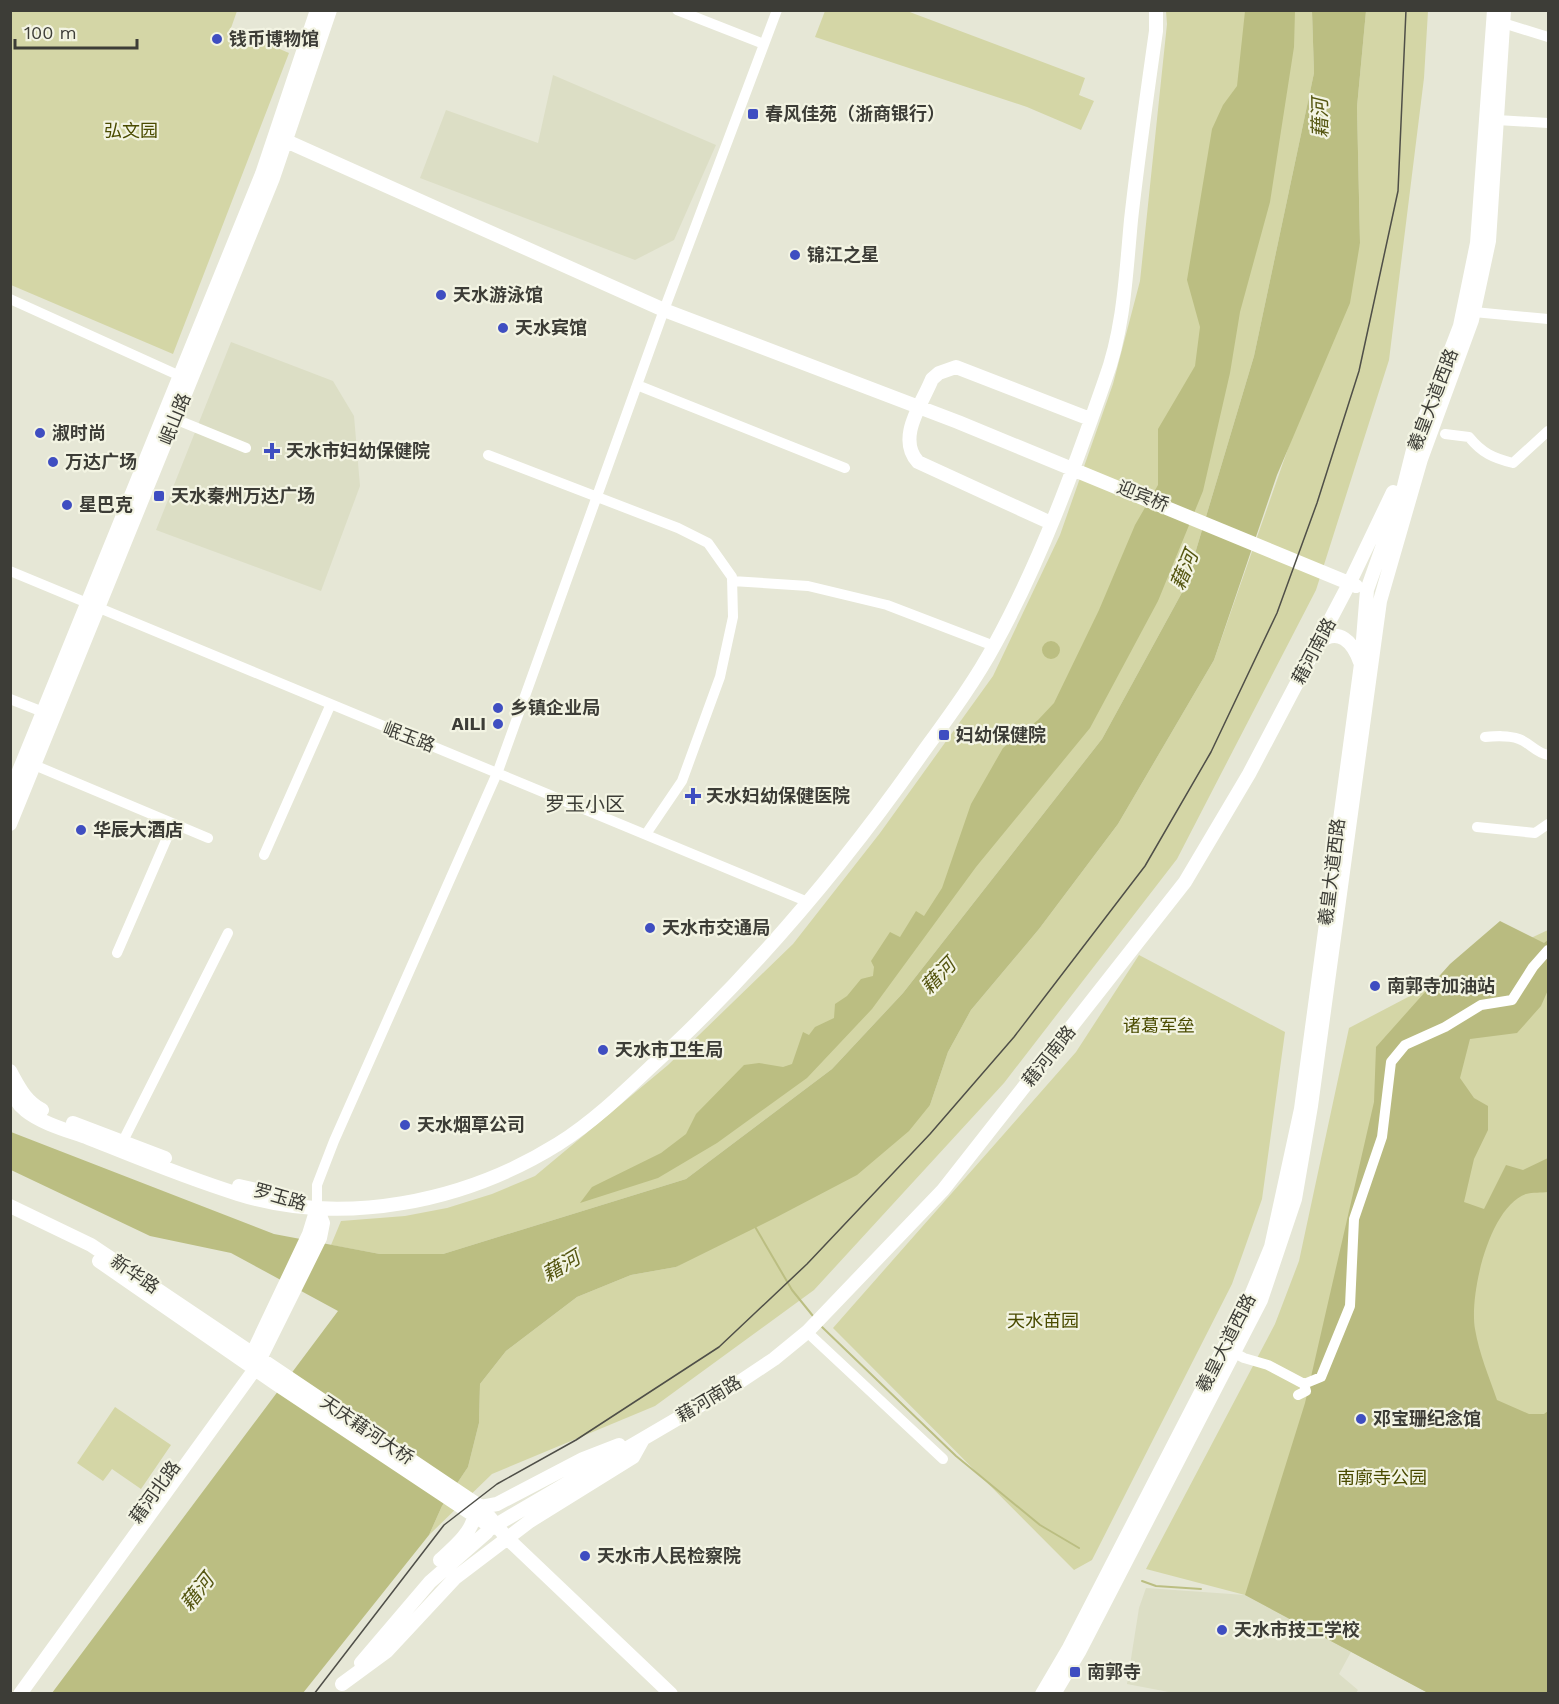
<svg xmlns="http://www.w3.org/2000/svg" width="1559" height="1704" font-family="'Work Sans','Noto Sans SC',sans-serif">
<rect width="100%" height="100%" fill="#e6e7d6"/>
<path fill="#dcdec5" d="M553,75L716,145L674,240L635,260L420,178L446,110L538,143Z
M231,342L333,381L354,416L360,486L321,591L156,530Z
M1146,1588L1245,1595L1351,1652L1339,1674L1358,1690L1355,1694H1179L1127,1684L1139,1608Z"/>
<path fill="#d4d6a6" d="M10,11H237L231,28L289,53L173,354L11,285Z
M825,11H907L1085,78L1079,95L1094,101L1081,130L1027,107L815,37Z
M1166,11H1312L1314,73L1254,356L1185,587L1102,739L903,993L832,1069L686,1179L443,1254H380L331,1245L341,1221L405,1216L447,1208L492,1194L535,1176L668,1065L793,944L880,833L993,676L1060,535L1113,384L1140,281L1167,24Z
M1366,11H1428L1424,78L1389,360L1316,590L1177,859L1004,1083L814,1290L655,1406L492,1474L429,1535L442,1506L468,1467L479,1423L480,1384L506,1351L577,1297L631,1275L676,1267L930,1105L948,1052L971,1010L1039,929L1118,824L1214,660L1360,243L1357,107Z
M1548,930V1693H1428L1245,1595L1146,1569L1275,1324L1299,1261L1349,1028L1431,985Z
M1139,955L1285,1032L1262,1199L1232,1284L1092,1560L1074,1570L833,1328L1076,1052Z
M115,1407L171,1445L141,1489L112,1469L103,1481L77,1463Z"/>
<path fill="#b9bb80" d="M1500,921L1544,943L1548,940V990L1541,1006L1517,1033L1470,1039L1460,1078L1474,1098L1488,1106V1130L1474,1159L1464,1202L1484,1209L1506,1165L1523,1170L1548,1158V1192C1542,1193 1532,1192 1526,1194C1489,1207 1469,1295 1475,1329C1479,1353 1489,1377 1497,1400L1529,1414H1544L1548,1411V1693H1428L1245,1595L1305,1403L1374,1102L1376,1047L1450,964Z"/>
<path fill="#bbbe82" d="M1245,11H1295L1294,47L1270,202L1240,312L1230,373L1203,491L1158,601L1090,728L976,867L872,1009L807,1078L717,1143L658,1178L580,1203L592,1187L661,1153L686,1134L696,1114L744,1065L759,1063L783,1067L792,1064L803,1032L809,1035L815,1027L834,1018L835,1004L847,996L861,979L873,976L874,967L871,961L890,932L900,937L916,911L924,916L942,888L971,804L1003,748L1038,720L1054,703L1099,610L1135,525L1158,485V429L1195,366L1200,327L1187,280L1212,129L1223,105L1237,86Z
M1312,11H1366L1357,107L1360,243L1350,303L1277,475L1214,660L1118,824L1039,929L971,1010L948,1052L930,1105L909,1131L857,1175L775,1218L676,1267L631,1275L577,1297L506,1351L480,1384L479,1423L468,1467L442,1506L429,1535L303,1693H52L338,1311L231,1253L150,1236L11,1170V1132L274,1234L380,1254H443L686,1179L832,1069L903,993L1102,739L1185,587L1254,356L1314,73Z
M1042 650a9 9 0 1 1 18 0a9 9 0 1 1-18 0Z"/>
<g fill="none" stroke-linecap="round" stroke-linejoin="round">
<path stroke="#bbbe82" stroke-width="2" d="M754,1225L792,1290L813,1316
M822,1327L956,1456L1040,1525L1079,1548
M1142,1581L1156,1586L1201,1589"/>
<path stroke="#fff" stroke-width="10" d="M677,10L764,44
M1503,23L1548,37
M1497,120L1548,123
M10,299L180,376
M1474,312L1548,319
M637,385L845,468
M175,419L246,448
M1445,434L1469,437C1482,453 1493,458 1513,463L1548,431
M488,455L678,528L708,543L732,577L733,617L720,677L682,781L646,834
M10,571L808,902
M732,581L808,586L887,605L994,646
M10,699L43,712
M1485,737C1496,736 1508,735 1519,739C1530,743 1536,753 1548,755
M34,765L208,838
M1477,827L1535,833L1548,824
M264,855L330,706
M117,953L173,824
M123,1141L228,933
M317,1208V1185L334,1141L498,771L664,310L777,10
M807,1332L943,1459
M1227,1349L1244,1358L1268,1365L1304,1384
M1304,1384L1321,1377L1350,1306L1354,1219L1382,1137L1391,1062L1405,1045L1445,1027L1481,1005L1512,1000L1533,967L1548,950
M1298,1395L1306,1391L1304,1384"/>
<path stroke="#fff" stroke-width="14" d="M275,136L664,310L958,422L1356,586
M1051,523L918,462C896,438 922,404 932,379L939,373L956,367L1090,419
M1319,642C1339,627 1353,642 1360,662
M10,793L262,174L317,10
M10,824L273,178L330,10
M10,1071C19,1087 25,1101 42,1110
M10,1086C14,1096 17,1104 25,1110C41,1123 66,1130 86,1137C136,1157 186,1178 238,1194C343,1227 465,1202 558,1144C601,1117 637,1079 674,1045C766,957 848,859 921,755C947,719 974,683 995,644C1041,560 1074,469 1105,380C1124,329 1126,273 1131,220C1138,157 1147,94 1156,31V10
M73,1123L165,1158
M239,1186L296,1199
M10,1206L91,1245L481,1507L507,1538L671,1694
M99,1261L275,1383L493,1528
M256,1346L309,1234L317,1208
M481,1507L497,1504L583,1459L619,1445
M501,1522L735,1385L774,1359L807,1332L943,1190L1185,882L1249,774L1349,584L1393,492
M440,1560C452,1549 473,1532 474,1515
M361,1663L430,1582L487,1532
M342,1684L387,1651L455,1578L530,1521L633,1457L643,1439
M20,1694L255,1369L320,1238L323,1223L317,1208
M1042,1694L1069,1648L1252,1293L1271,1247L1301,1109L1361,664L1367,590L1404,486L1414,446L1460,326L1477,243L1494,10
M1054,1694L1079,1652L1261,1300L1295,1199L1311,1106L1380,601L1421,459L1472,320L1489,241L1504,10"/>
<path stroke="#4f4f48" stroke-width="1.5" d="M314,1694L444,1525L497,1484L576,1440L719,1347L807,1264L930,1134L1014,1037L1145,866L1211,752L1277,613L1317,503L1359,371L1398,191L1406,10"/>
</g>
<g fill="#3f4ec1" stroke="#f3f4e3" stroke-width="2">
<circle cx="217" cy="39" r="6"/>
<rect x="747" y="108" width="12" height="12" rx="3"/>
<circle cx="795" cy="255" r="6"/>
<circle cx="441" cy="295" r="6"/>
<circle cx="503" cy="328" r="6"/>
<circle cx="40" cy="433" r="6"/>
<path d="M269 442h6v6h6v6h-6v6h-6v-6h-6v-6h6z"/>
<circle cx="53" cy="462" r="6"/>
<rect x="153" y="490" width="12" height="12" rx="3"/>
<circle cx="67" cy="505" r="6"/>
<circle cx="498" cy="708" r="6"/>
<circle cx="498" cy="724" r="6"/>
<rect x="938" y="729" width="12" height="12" rx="3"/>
<path d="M690 787h6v6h6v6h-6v6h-6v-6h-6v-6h6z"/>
<circle cx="81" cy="830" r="6"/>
<circle cx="650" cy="928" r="6"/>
<circle cx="1375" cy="986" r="6"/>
<circle cx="603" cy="1050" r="6"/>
<circle cx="405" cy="1125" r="6"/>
<circle cx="1361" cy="1419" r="6"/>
<circle cx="585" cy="1556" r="6"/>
<circle cx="1222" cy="1630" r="6"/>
<rect x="1069" y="1666" width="12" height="12" rx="3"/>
</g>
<g text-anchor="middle" stroke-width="4.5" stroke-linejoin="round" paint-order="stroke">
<g font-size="18" font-weight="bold" fill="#3d3d37" stroke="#f3f4e3" text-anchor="start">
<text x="229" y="45">钱币博物馆</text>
<text x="765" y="120">春风佳苑（浙商银行）</text>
<text x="807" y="261">锦江之星</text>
<text x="453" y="301">天水游泳馆</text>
<text x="515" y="334">天水宾馆</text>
<text x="52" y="439">淑时尚</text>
<text x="286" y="457">天水市妇幼保健院</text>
<text x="65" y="468">万达广场</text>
<text x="171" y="502">天水秦州万达广场</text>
<text x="79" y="511">星巴克</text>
<text x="510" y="714">乡镇企业局</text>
<text x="486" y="730" text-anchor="end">AILI</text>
<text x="956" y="741">妇幼保健院</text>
<text x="706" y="802">天水妇幼保健医院</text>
<text x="93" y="836">华辰大酒店</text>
<text x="662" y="934">天水市交通局</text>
<text x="1387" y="992">南郭寺加油站</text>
<text x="615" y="1056">天水市卫生局</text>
<text x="417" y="1131">天水烟草公司</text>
<text x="1373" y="1425">邓宝珊纪念馆</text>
<text x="597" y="1562">天水市人民检察院</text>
<text x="1234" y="1636">天水市技工学校</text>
<text x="1087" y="1678">南郭寺</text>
</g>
<g font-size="18" fill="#4a4b00" stroke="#f3f4e3">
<text x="131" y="137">弘文园</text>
<text x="1159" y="1032">诸葛军垒</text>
<text x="1043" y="1327">天水苗园</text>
<text x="1382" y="1484">南廓寺公园</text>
</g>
<g font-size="18" fill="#3d3d37" stroke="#f3f4e3">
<text transform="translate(1433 400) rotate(-69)" y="6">羲皇大道西路</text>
<text transform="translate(175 419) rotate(-68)" y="6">岷山路</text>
<text transform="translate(1143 496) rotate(22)" y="6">迎宾桥</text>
<text transform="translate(1314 651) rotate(-62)" y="6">藉河南路</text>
<text transform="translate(409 737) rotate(21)" y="6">岷玉路</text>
<text transform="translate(1332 872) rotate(-83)" y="6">羲皇大道西路</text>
<text transform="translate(1049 1056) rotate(-51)" y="6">藉河南路</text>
<text transform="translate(280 1197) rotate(16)" y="6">罗玉路</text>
<text transform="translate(135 1274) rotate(34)" y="6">新华路</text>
<text transform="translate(1226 1343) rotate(-63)" y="6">羲皇大道西路</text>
<text transform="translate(709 1399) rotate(-31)" y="6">藉河南路</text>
<text transform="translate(367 1430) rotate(34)" y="6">天庆藉河大桥</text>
<text transform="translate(155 1492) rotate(-54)" y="6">藉河北路</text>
</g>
<g font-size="20" font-style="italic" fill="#555611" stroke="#f3f4e3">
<text transform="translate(1320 118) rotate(-91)" y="7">藉河</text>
<text transform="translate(1184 570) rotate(-67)" y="7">藉河</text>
<text transform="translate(938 976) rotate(-46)" y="7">藉河</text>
<text transform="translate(561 1266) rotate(-31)" y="7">藉河</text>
<text transform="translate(197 1592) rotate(-52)" y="7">藉河</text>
</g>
<g font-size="20" fill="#3d3d37" stroke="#f3f4e3">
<text x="585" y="811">罗玉小区</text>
</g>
</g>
<rect width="1559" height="1704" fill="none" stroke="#3d3d37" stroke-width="24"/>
<path d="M15 39v9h122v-9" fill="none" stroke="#3d3d37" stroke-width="3"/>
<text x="24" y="39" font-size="18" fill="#3d3d37" stroke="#f3f4e3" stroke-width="4.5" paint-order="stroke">100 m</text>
</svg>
